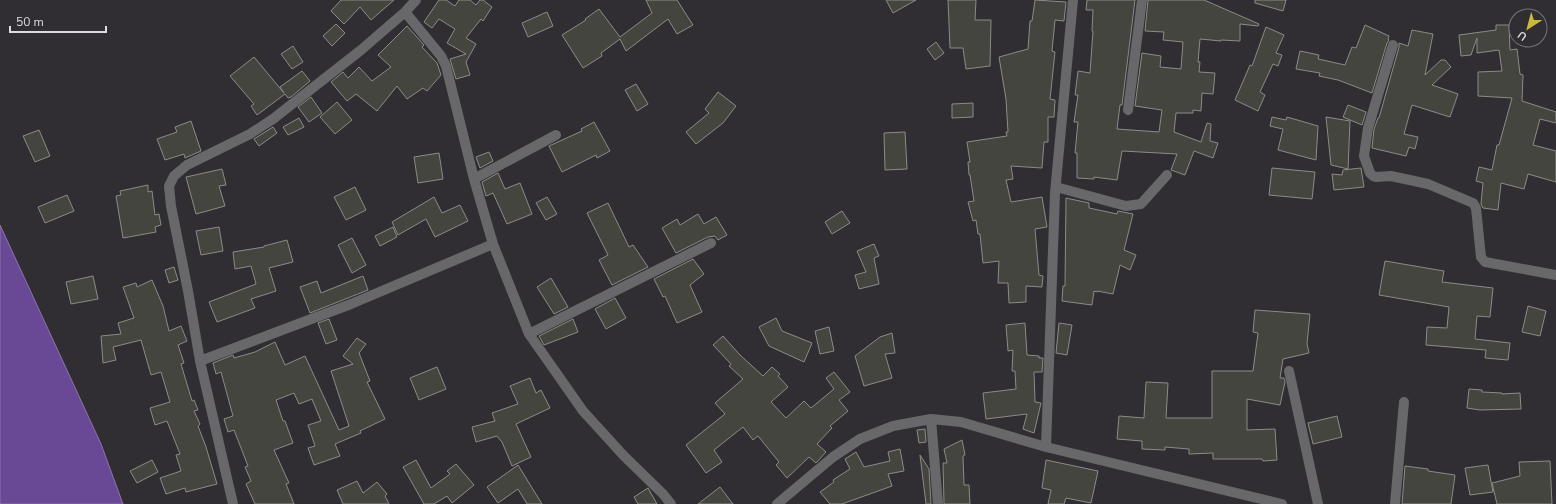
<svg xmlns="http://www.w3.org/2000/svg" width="1556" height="504" font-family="'Nunito Sans',sans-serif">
<rect width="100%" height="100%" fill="#302e33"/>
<path fill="#694995" stroke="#8c75ab" d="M0,225L101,444L123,504H0Z"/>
<path fill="#454540" stroke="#8c8c86" d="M341,0H394L371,20L360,7L344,24L331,11Z
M439,0H446L455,6L459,0H470L476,5L480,0H483L492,7L483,21L481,19L466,38L476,44L466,62L470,75L456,79L450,59L466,54L447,43L455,29L439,19L432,28L424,22Z
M646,0H677L693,25L677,34L668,19L626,51L620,39L601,53L602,56L583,68L562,35L586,20L585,19L599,9L620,37L652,13Z
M886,0H916L893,13Z
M948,0H976L975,20H991L990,66L966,69L963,48H950Z
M1035,0L1066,2L1064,21L1055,20L1052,51L1055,52L1050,99L1055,100L1054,117H1048V142H1044L1042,168L1011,166L1013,179L1006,180L1011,202L1042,197L1047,227L1035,229L1039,275L1043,276L1042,287L1026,286V302L1009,303L1008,283H998L999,261L983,263L980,234H978L976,220L973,221L968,202L974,201L970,175H969L968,162H970L967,142L1007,136L1006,132H1008L1006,99L999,57L1028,49L1030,21H1032Z
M1087,0H1135L1122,105H1120L1117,129L1159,132L1162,110L1135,106L1142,53L1161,56L1160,67L1181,69L1183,42L1163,40L1164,32L1145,31L1148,0H1204L1259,24L1258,26L1240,24V41L1221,40V41L1200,39L1198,62H1200L1199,72L1215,73L1213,94L1202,93L1201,111L1193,110V113H1176L1174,132L1201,142L1207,123L1211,124L1210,141L1218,143L1213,158L1194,151L1185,175L1171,170L1177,154L1122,151L1117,180L1094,177V179L1077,178V153H1075L1078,122H1074L1078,95H1075L1078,71L1090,73L1093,31H1092L1093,10H1086Z
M1255,0H1286L1283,11L1255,3Z
M547,12L553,26L528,37L522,23Z
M336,24L345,33L332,46L323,36Z
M1365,25L1389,36L1388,39L1389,40L1387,43L1372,93L1338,80L1319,76L1320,73L1296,69L1300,51L1319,55L1318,59L1345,65L1352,47L1356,48Z
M1496,25H1509L1510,50L1517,49L1520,74L1523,75L1522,101L1556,112V123L1540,119L1533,145L1556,151V182L1528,174L1524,189L1501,183L1498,210L1483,208L1481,204L1483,183L1476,181L1479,167L1492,170L1497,145H1499L1512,98L1478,96V72L1502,71L1499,50L1477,53V38L1471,55L1461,56L1459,35L1496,30Z
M407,26L424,45L422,47L437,63L441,75L427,91L423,88L407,99L397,86L377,111L356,94L347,101L331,82L343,72L348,78L359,67L372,81L391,67L378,55Z
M1266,27L1284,35L1276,53L1282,55L1278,66L1273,64L1260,92L1265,95L1258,111L1235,100L1250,65L1252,66Z
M1412,30L1433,34L1425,75L1441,60H1445L1451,67L1432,85L1458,94L1450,117L1412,105L1404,134L1418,137L1415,149L1409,147L1406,156L1372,148L1374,129L1378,118H1379L1399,47V43L1408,46Z
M936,42L944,53L935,60L927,49Z
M293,46L303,62L292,69L281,54Z
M254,57L284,93L280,87L302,71L310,81L291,97L288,98L285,94L257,115L251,106L254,104L230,76Z
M636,84L648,104L637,111L625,90Z
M718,92L736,106L723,123L696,144L686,132L709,113L705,109Z
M311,97L322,113L309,122L298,107Z
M337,102L352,120L335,134L320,117Z
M973,103V117L952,118V104Z
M1348,105L1366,112L1362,125L1343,117Z
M1272,117L1286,120L1287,117L1318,126L1316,160L1278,150L1283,129L1270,126Z
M1326,117L1350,121L1348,169L1331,165Z
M299,118L304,127L288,135L283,127Z
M191,121L201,151L185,158L184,154L165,160L157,139L177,132L175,127Z
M594,122L610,151L597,158L596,155L562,172L549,146L582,131L581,129Z
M273,127L277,133L259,146L254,139Z
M39,130L50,156L35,162L23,136Z
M905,132L907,169L885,170L884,133Z
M489,152L493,161L480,168L476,157Z
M439,153L443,179L418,183L414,157Z
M1272,168L1315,172L1312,199L1269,195Z
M1361,168L1364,187L1334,190L1332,174L1342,175L1343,170Z
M222,169L226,185L219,186L225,206L196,214L186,177Z
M498,173L505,189L520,183L532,214L507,224L493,193L486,196L482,182Z
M148,185V192L152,191L155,215L159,214L161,225L155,227L156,232L123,238L116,196L121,195L120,191Z
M355,187L366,210L346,220L334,197Z
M67,195L74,211L45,223L38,207Z
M434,197L442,213L460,205L468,221L435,237L426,219L398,235L392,222Z
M547,197L557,214L546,220L536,203Z
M1066,198L1089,203V208L1117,214L1118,211L1133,214L1124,250L1136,255L1130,270L1120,265L1113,294L1097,291V292L1094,291L1092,305L1062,301L1063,286H1065Z
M608,203L629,247L633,245L648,267L612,285L599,260L608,255L587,213Z
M842,211L850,223L832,234L825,222Z
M698,214L704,224L716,217L727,235L718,240L715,236L708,237L676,253L662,228L677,219L680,225Z
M219,227L223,251L201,255L196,231Z
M393,227L397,237L380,246L375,236Z
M352,238L366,265L352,273L338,245Z
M287,240L293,262L269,268L276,291L251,299L255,308L217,322L209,302L256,284L251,266L235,269L233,252L264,247V246Z
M874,244L879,256L874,258L879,284L859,289L855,275L866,272L857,251Z
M693,259L704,274L690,285L702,312L677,323L665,296L663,297L654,279Z
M1385,261L1444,271L1442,282L1493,288L1490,317L1477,316L1475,339L1510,343L1508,360L1485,358L1486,350L1426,345L1427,327L1447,328L1449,307L1379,295Z
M174,267L178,280L169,283L165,270Z
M93,276L98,299L71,304L66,282Z
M363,276L368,290L310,313L300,287L317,281L321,293Z
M551,278L568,307L554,314L537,287Z
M152,280L163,306L169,331L181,326L187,341L178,345L184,363L181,364L192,401L194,400L198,410L194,411L200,424L198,426L206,447L217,484L186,492L185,488L166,494L160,478L181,471L176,455L180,454L167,421L155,425L150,408L170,402L161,372L151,375L141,340L113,347L116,360L103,363L101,336L121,334L118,323L134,318L123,287L136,283L137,287Z
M615,298L626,318L606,329L595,309Z
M1528,306L1546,311L1540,336L1522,332Z
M1255,310L1310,314L1307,344L1309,353L1283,359L1280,378H1284L1285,382L1280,405L1247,399V430L1275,429L1277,460L1263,461L1262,459H1213V453L1189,454V449L1165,447V450L1142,449V441L1117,439L1119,416L1144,418L1146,382L1168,383L1166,418H1212V371H1253L1258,333L1253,332Z
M776,318L782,331L812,343L804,362L769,346L759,327Z
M329,319L337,340L326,344L318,323Z
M573,319L578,332L544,345L539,336Z
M1025,323L1027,355L1039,356V358H1043L1042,372H1034L1035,402L1041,403L1034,433L1023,429L1027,414L986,419L983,393L1016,389L1015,371H1012L1013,350L1008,351L1006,325Z
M1059,323L1072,325L1067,355L1056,353Z
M829,327L834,351L820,354L815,331Z
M892,333L895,353L885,354L892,378L864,386L855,356L880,337Z
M723,336L740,355L763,376L772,367L780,374L778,376L788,387L771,402L786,418L804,401L811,408L834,389L826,378L834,372L850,392L839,400L848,411L830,426L832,428L817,444L826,452L816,463L809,457L787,478L776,465L779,462L758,436L753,440L743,427L714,450L722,462L706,473L686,445L725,414L715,403L743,379L729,366L731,364L713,345Z
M357,338L366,344L359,353L370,381L367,382L385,419L360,431L361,433L335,444L340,456L314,465L308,448L315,446L308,425L321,421L312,399L299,404L294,393L276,400L283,421H285L293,443L274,450L289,483L286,484L294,504H255L246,484L251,481L245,467L248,466L234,430L228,432L224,419L233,416L221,372L216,374L213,363L233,355L234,358L255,352L275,342L285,365L305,356L339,430L349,426L331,371L353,364L343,356Z
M437,367L446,389L419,400L410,378Z
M530,378L536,393L541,390L550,408L516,424L531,457L512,466L502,442L497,436L476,442L472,427L495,421L492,413L518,404L510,386Z
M1469,389L1482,390V392L1502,393V394L1520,393L1521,409L1480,410L1467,408Z
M1337,416L1342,437L1313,444L1308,423Z
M925,429L926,442L919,443L917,430Z
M962,440L965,455L963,456L964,485H969L970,504H944L943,463H947L944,449Z
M900,449L904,471L888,474L892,486L842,504H830L820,492L834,482L833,480L850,469L845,459L856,452L864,467L890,461L888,452Z
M920,455L929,469L931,504H926Z
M152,460L158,472L137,483L130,471Z
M416,460L431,488L450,474L447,471L456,464L474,485L452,503L447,496L434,504H424L403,467Z
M1046,460L1098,471L1091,503L1066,498L1064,504H1048L1051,490L1042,488Z
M1550,461L1552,504H1497L1492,483L1520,476L1519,462Z
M518,465L542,504H527L518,489L498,503L487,487Z
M1488,465L1493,492L1470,495L1465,468Z
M1405,466L1428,469V471L1455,475L1451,504H1402Z
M357,481L363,493L377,482L387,494L385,496L389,504H343L337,490Z
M720,487L733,504H698Z
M648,488L657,504H638L634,497Z"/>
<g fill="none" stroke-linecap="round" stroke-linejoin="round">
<path stroke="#686769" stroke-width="10" d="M405,12L441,56L446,66L474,179L493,244L529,334L583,411L624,456L663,494L671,504
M1393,45L1368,128L1364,156L1370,173L1373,176L1376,177L1391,176L1428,184L1473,203L1476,208L1481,257L1485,262L1556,275
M1128,110L1142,0
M474,179L556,135
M1056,187L1126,206L1141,204L1167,175
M529,334L711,243
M200,361L351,304L493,244
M1289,371L1318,504
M931,419L938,504
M1046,447L1055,193L1073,0
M233,504L200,361L188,291L171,206L169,186L174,176L187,165L250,134L273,119L361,50L405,12L416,0
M777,504L833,457L860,439L893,426L931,419L961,422L1046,447L1282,504
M1395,504L1404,402"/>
</g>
<g transform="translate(1528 28) rotate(216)"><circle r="19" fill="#302e33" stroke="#757478"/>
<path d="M0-3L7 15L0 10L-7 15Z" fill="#c8bb3b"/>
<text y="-6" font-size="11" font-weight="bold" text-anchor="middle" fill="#dddcdf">U</text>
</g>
<path d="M10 26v6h96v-6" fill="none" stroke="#dddcdf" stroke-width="2"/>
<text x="16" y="26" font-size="12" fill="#dddcdf" stroke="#302e33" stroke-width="3" paint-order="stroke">50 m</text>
</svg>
